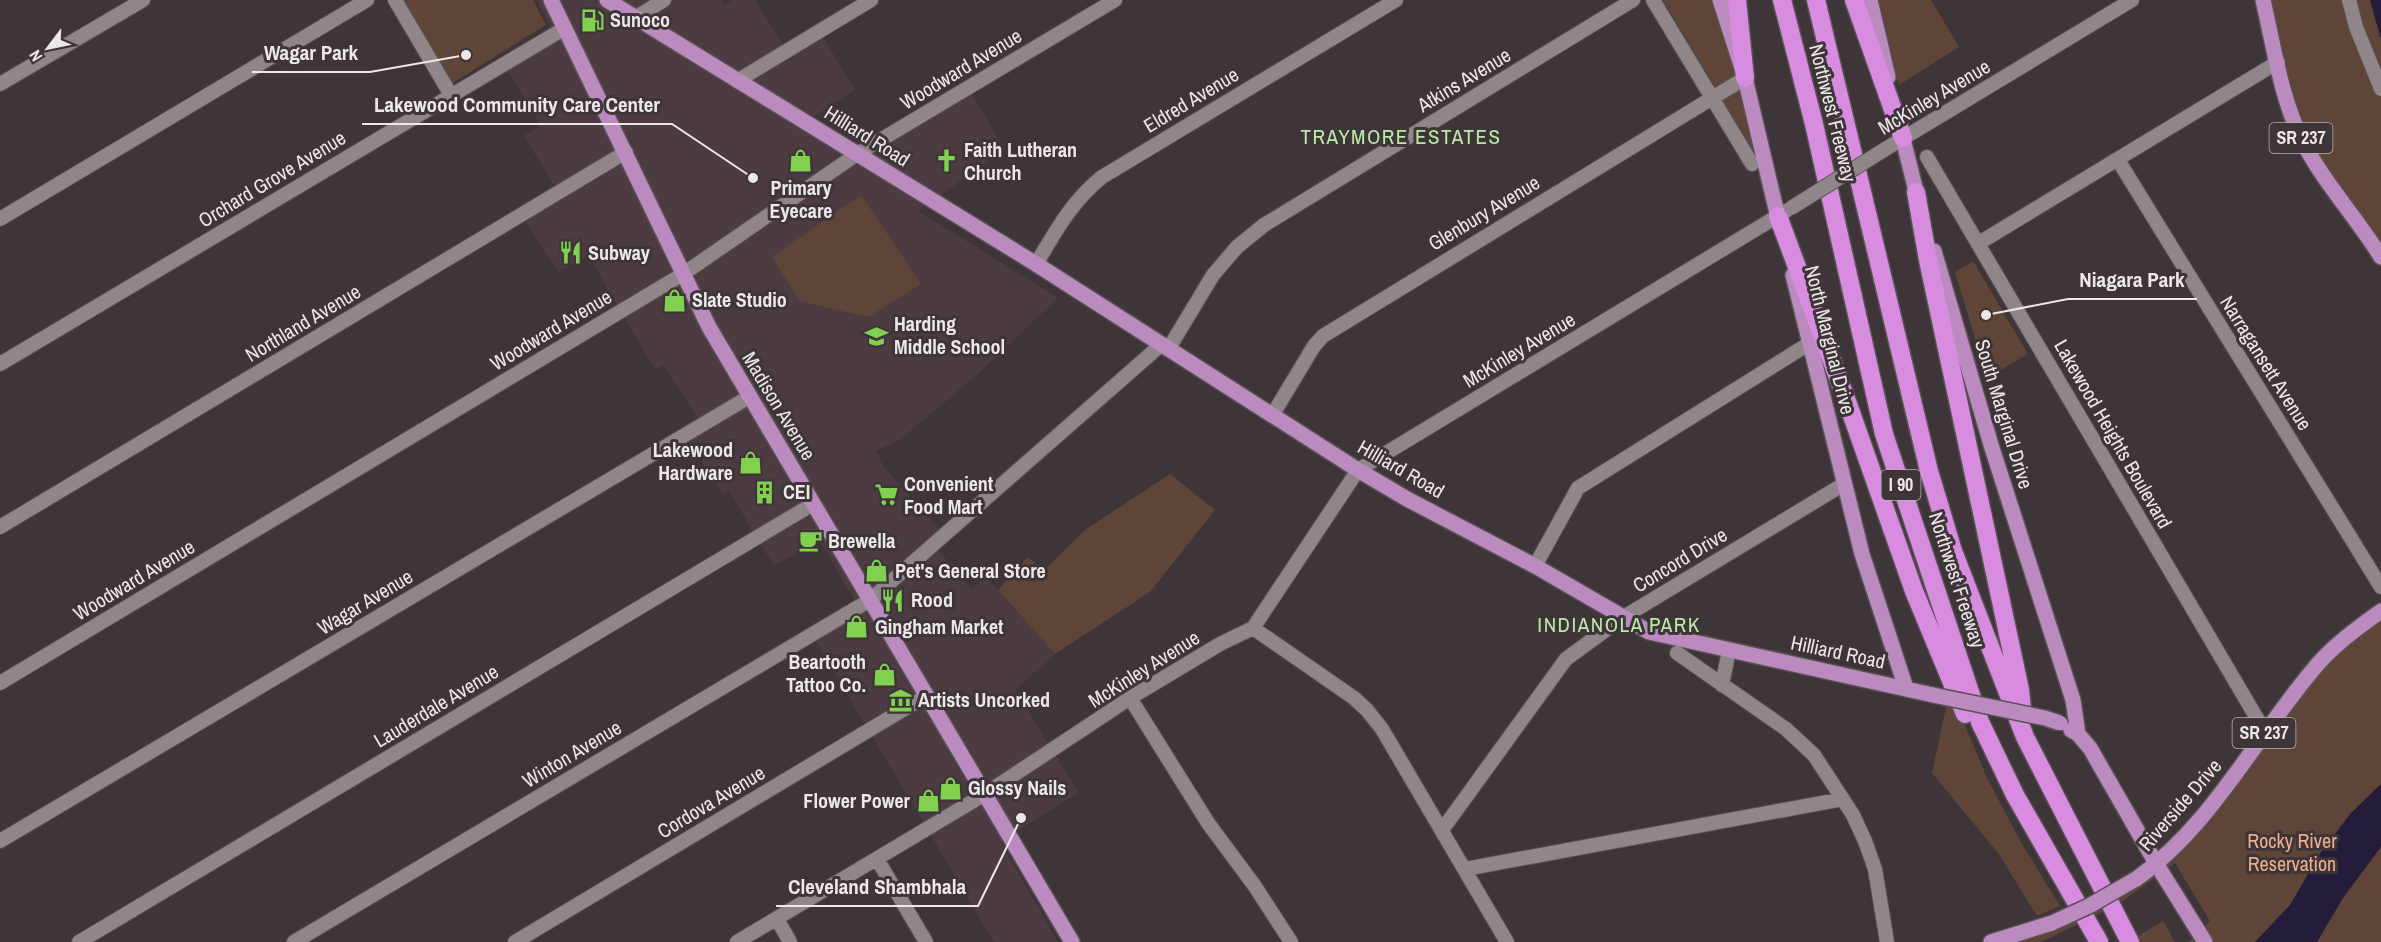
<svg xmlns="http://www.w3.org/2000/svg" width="2381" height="942" font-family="'Archivo Narrow',sans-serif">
<rect width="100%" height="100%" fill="#3d3538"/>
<path fill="#4c3c42" d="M537,0H722L725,5L733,0H755L786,49L818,29L855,90L810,119L858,149L966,85L1005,150L918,211L1058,298L979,373L901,439L876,451L883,466L942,532L931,542L972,589L985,576L1055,654L1015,690L1079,793L1000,841L1058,942H994L810,631L856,603L819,539L774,566L729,491L723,495L688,439L704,429L664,365L655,370L588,255L558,272L520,213L557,190L524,136L541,125L502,62L553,32Z"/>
<path fill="#5e4538" d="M402,0H533L546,25L451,84Z
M1663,0H1716L1757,158Z
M1878,0H1931L1959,47L1899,85Z
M2266,0H2381V255L2298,122Z
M861,195L921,284L868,317L800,301L772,257Z
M1973,261L2028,354L1987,378L1955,272Z
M1170,474L1215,510L1150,592L1055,654L998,590L1028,557L1043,571L1085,530Z
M2381,617V942H2189L2210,921L2175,863L2119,904L2050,938L2040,942H1990L2070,915L2171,849L2311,665Z
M1947,703L1956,704L1988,780L2022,844L2060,906L2037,916L1998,853L1932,773Z
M2163,921L2175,942H2128Z"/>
<path fill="#241c3b" d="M2370,0H2381V38L2380,36Z
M2381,784V847L2343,898L2317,942H2255L2290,905L2319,855L2351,813Z"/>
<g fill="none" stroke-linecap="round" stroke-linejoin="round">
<defs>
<path id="minor" d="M395,0L451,95
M1653,0L1752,164
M2349,0L2356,27L2381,89
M635,18L664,0
M737,81L871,0
M0,84L143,0
M1887,148L2132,0
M1927,157L2265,732
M2118,160L2381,587
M0,219L367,0
M1979,243L2278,62
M1036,264C1056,231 1071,202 1102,177L1396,0
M1169,348L1213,275L1237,247L1264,225L1633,0
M0,364L565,28
M1273,414L1314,346L1323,336L1745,78
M0,527L626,152
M1535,566L1578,488L1810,343
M1253,628L1354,698L1367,710L1382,729L1507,942
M1677,653L1786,729L1814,755L1853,815L1865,841L1875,869L1887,942
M0,683L683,274L857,154L1115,0
M1722,685L1729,650
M1130,698L1208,823L1254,885L1291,942
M1442,830L1566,659L1622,618L1844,484
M0,841L749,397
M877,859L926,942
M1465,869L1843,799
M777,919L790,942
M79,942L813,504
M294,942L870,600L1162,344
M515,942L926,696
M737,942L985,794L1130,698L1220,644L1253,628L1358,470L1786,211"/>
<path id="major" d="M551,0L709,327L1072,942
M607,0L1036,264L1358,470L1407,499L1535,566L1649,632L1933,695
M1720,0L1745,78L1780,226
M1870,0L1888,77
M2263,0C2274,47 2281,99 2303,142C2324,183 2357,218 2381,257
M1900,127L1919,203
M1934,251L1992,448L2073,700L2078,734
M1793,275L1862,554L1906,688
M2071,730L2078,734L2090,748L2157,865L2205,942
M2136,879C2211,826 2254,740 2312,671C2330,648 2357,628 2381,611
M1991,942L2052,923"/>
<path id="highway" d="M1737,0L1745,78
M1782,0L1814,124L1884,434L1980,722L2015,795L2099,942
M1816,0L1929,471L1953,551L2025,737L2130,942
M1854,0L1903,138
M1916,192L1928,260L2020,690L2022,709
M1778,216L1849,407L1914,591L1965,714"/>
</defs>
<use href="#minor" stroke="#585154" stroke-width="16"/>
<use href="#major" stroke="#585154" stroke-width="18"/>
<use href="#highway" stroke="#585154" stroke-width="21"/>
<use href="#minor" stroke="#90868a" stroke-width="14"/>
<use href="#major" stroke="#bb8abe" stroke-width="15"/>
<use href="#highway" stroke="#d88ce0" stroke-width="18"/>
<defs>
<path id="minor-bridge" d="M1791,208L1887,148"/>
<path id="major-bridge" d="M1933,695L2045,718L2060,723
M2052,923L2089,906L2136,879"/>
</defs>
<use href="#minor-bridge" stroke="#585154" stroke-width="16" stroke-linecap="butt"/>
<use href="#major-bridge" stroke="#585154" stroke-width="18" stroke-linecap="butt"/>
<use href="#minor-bridge" stroke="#90868a" stroke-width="14"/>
<use href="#major-bridge" stroke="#bb8abe" stroke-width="15"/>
</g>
<defs>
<symbol id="fuel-bare" viewBox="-9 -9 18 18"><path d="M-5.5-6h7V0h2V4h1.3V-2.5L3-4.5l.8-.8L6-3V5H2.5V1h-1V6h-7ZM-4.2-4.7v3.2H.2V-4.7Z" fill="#81d050" stroke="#3d3538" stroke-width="2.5" paint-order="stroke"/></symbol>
<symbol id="shop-bare" viewBox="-9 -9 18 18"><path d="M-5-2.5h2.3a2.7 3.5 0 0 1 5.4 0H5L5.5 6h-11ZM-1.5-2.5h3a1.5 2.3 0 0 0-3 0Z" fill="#81d050" stroke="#3d3538" stroke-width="2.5" paint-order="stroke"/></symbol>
<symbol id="church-bare" viewBox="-9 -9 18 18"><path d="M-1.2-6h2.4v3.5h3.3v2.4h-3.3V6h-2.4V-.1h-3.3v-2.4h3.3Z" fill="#81d050" stroke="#3d3538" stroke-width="2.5" paint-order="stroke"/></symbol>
<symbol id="restaurant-bare" viewBox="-9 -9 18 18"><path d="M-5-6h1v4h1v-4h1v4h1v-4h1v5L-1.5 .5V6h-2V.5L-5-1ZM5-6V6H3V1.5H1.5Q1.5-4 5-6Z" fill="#81d050" stroke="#3d3538" stroke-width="2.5" paint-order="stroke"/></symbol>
<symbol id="school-bare" viewBox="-9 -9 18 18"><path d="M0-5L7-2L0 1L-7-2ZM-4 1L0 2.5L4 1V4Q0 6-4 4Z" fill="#81d050" stroke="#3d3538" stroke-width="2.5" paint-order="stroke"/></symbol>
<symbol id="building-bare" viewBox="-9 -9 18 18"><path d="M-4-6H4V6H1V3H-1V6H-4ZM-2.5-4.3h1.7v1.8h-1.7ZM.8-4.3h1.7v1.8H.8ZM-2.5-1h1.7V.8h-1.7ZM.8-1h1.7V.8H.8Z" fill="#81d050" stroke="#3d3538" stroke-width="2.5" paint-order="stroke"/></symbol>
<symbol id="supermarket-bare" viewBox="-9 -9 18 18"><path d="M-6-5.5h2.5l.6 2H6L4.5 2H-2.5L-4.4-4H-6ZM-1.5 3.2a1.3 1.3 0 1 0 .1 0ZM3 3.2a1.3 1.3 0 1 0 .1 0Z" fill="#81d050" stroke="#3d3538" stroke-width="2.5" paint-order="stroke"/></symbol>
<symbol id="cafe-bare" viewBox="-9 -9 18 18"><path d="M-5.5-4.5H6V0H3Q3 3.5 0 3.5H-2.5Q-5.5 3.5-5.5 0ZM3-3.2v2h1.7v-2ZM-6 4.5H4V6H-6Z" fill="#81d050" stroke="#3d3538" stroke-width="2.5" paint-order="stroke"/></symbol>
<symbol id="museum-bare" viewBox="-9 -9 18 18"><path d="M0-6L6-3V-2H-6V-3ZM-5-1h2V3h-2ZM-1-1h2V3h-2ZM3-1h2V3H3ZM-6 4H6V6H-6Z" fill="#81d050" stroke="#3d3538" stroke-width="2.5" paint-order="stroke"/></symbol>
</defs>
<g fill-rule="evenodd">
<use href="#fuel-bare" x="576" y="4" width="33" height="33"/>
<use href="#shop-bare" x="784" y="144" width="33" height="33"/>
<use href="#church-bare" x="930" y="144" width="33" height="33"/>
<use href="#restaurant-bare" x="554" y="236" width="33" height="33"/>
<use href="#shop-bare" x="658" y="284" width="33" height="33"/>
<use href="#school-bare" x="860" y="320" width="33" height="33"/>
<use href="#shop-bare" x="734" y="446" width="33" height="33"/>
<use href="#building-bare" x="748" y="476" width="33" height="33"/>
<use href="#supermarket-bare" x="870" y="478" width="33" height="33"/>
<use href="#cafe-bare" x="794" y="524" width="33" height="33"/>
<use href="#shop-bare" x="860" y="554" width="33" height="33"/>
<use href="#restaurant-bare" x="876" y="584" width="33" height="33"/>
<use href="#shop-bare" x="840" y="610" width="33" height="33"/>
<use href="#shop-bare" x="868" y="658" width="33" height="33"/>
<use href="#museum-bare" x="884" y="684" width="33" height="33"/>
<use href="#shop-bare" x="934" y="772" width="33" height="33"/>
<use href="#shop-bare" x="912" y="784" width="33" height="33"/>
</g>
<g text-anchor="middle" stroke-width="6" stroke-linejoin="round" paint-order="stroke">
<g fill="#3d3538" stroke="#b8b2b5" stroke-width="1.5">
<rect x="2269.5" y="123" width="63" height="30" rx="4.5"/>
<rect x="1881.5" y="470" width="39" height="30" rx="4.5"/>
<rect x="2232.5" y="718" width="63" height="30" rx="4.5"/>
</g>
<g font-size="18" font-weight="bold" fill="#ede7ea">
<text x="2301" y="144">SR 237</text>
<text x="1901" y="491">I 90</text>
<text x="2264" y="739">SR 237</text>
</g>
<g font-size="20" font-weight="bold" fill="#ede7ea" stroke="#3d3538" text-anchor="start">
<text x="610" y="27">Sunoco</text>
<text x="964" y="157">Faith Lutheran<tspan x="964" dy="23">Church</tspan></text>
<text x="801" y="195" text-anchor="middle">Primary<tspan x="801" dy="23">Eyecare</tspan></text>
<text x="588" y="260">Subway</text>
<text x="692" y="307">Slate Studio</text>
<text x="894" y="331">Harding<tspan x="894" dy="23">Middle School</tspan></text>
<text x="733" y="457" text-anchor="end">Lakewood<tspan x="733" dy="23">Hardware</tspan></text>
<text x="904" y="491">Convenient<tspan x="904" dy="23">Food Mart</tspan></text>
<text x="783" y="499">CEI</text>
<text x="828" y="548">Brewella</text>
<text x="895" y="578">Pet's General Store</text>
<text x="911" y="607">Rood</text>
<text x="875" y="634">Gingham Market</text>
<text x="866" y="669" text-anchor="end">Beartooth<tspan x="866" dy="23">Tattoo Co.</tspan></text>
<text x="918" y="707">Artists Uncorked</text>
<text x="968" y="795">Glossy Nails</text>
<text x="910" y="808" text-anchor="end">Flower Power</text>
</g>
<g font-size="20" fill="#ede7ea" stroke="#3d3538">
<text transform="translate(961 69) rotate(-31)" y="7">Woodward Avenue</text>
<text transform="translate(1464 80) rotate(-31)" y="7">Atkins Avenue</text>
<text transform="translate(1934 97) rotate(-31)" y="7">McKinley Avenue</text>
<text transform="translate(1191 100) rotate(-31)" y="7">Eldred Avenue</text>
<text transform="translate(1833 113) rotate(76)" y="7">Northwest Freeway</text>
<text transform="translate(867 136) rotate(32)" y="7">Hilliard Road</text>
<text transform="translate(272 179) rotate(-31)" y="7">Orchard Grove Avenue</text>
<text transform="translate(1484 213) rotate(-31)" y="7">Glenbury Avenue</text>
<text transform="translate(303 323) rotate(-31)" y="7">Northland Avenue</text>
<text transform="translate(551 330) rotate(-31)" y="7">Woodward Avenue</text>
<text transform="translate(1830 340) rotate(76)" y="7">North Marginal Drive</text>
<text transform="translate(1519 350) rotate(-31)" y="7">McKinley Avenue</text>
<text transform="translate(2266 363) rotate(58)" y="7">Narragansett Avenue</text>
<text transform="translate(779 406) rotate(59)" y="7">Madison Avenue</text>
<text transform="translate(2004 414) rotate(73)" y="7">South Marginal Drive</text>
<text transform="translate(2113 434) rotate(60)" y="7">Lakewood Heights Boulevard</text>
<text transform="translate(1401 469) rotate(30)" y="7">Hilliard Road</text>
<text transform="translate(1680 560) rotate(-31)" y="7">Concord Drive</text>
<text transform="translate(134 580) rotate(-31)" y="7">Woodward Avenue</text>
<text transform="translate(1957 580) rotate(72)" y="7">Northwest Freeway</text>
<text transform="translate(365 602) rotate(-31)" y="7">Wagar Avenue</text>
<text transform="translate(1838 652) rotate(12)" y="7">Hilliard Road</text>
<text transform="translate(1144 669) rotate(-32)" y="7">McKinley Avenue</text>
<text transform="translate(436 706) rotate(-31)" y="7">Lauderdale Avenue</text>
<text transform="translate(572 754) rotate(-31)" y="7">Winton Avenue</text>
<text transform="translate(711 802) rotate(-31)" y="7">Cordova Avenue</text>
<text transform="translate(2180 805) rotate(-49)" y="7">Riverside Drive</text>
</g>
<g font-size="20" fill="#eeae8d" stroke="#3d3538">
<text x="2292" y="848">Rocky River<tspan x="2292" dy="23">Reservation</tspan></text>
</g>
<g font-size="21" letter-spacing="1.5" fill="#bce8a6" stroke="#3d3538">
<text x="1401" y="144">TRAYMORE ESTATES</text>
<text x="1619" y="632">INDIANOLA PARK</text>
</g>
</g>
<path fill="none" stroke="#ede7ea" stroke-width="2" d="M466 55L370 72H252M753 178L672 124H362M1986 315L2068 299H2197M1021 818L978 906H776"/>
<g fill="#ede7ea" stroke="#3d3538" stroke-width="2">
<circle cx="466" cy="55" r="6"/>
<circle cx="753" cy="178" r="6"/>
<circle cx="1986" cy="315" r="6"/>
<circle cx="1021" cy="818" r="6"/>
</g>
<g font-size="21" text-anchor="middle" font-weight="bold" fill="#ede7ea" stroke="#3d3538" stroke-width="6" stroke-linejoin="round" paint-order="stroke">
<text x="311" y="60">Wagar Park</text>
<text x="517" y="112">Lakewood Community Care Center</text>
<text x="2132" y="287">Niagara Park</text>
<text x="877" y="894">Cleveland Shambhala</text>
</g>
<g transform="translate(48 48) rotate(238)" stroke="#3d3538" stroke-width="4.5" paint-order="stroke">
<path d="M0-4.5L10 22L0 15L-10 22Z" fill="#ede7ea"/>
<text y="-9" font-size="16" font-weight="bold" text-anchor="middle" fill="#ede7ea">N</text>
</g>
</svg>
